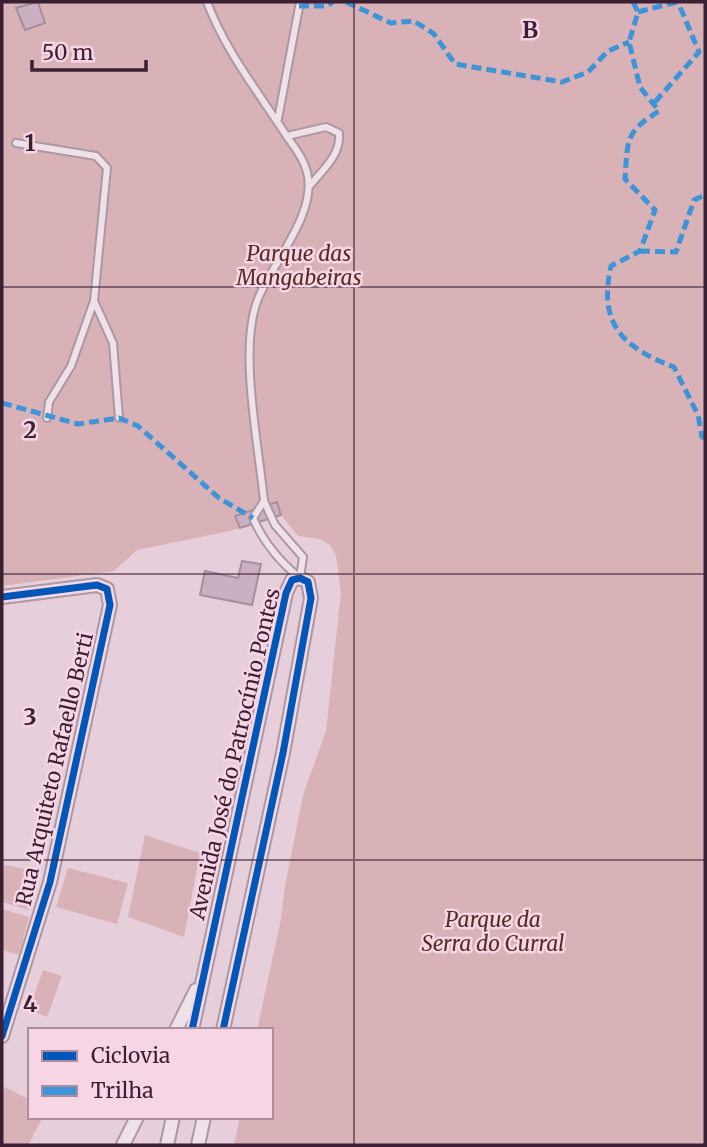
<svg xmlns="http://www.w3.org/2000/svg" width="707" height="1147" font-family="Merriweather,serif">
<rect width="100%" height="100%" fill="#e6cfda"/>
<path fill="#d8b2b7" d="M2,2H705V1145H234L240,1117H271V1030H257L281,919L285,886L303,795L326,731L341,593L336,555L330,545L320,539L298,536L281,515L230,531L137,550L114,571L2,586Z
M145,835L200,853L184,937L128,917Z
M2,864L39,872L29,910L2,902Z
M68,868L128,883L117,924L56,907Z
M2,909L29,917L19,955L2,950Z
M43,970L62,976L47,1017L29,1010Z
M5,1087L30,1100V1117H43L28,1145H2V1093Z"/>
<path fill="#cab0c0" stroke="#a68e9e" stroke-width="2" d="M38,2L45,23L25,30L16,8Z
M277,502L281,515L240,528L235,516Z
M242,561L261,564L252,605L200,595L205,571L238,578Z"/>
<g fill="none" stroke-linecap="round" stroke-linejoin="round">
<defs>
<path id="service" d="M207,2C225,50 258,92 286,135C294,147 303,157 307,172C318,213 272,263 258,299C238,348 259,447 264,501L275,525L303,557L300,578C280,562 263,541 253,518L264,501
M278,119L300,2
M287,136L326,127L339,133C341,156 322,170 309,187
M16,143L96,156L107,168L94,301L113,343L119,418
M47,418L49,402L71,366L94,301"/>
<path id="minor" d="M2,597L97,585L107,589L110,605L50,882L2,1036
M176,1030L196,990
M192,1030L286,593L292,580L300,578L308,582L311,598L283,753L223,1030
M123,1145L137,1117
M167,1145L173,1117
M198,1145L204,1117"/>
</defs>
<use href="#service" stroke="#ab98a2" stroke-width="10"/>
<use href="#minor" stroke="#ab98a2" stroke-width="16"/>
<use href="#service" stroke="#eee1e7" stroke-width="6"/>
<use href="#minor" stroke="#eee1e7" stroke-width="12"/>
<path stroke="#3e94d8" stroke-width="5" stroke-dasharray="10 5" stroke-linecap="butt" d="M346,2L391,23L414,21L434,34L455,64L562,82L588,72L608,51L629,42
M633,2L638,12L629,42L640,87L659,111C624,133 628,140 625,179L655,210L640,251L611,266C598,324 622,347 674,367L698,415L702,437L705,438
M299,6H327L333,2
M638,12L677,2
M655,102L699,52L678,2
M640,251L676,252L694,200L705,195
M2,403L78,424L119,418L138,426L219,498L253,518"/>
<defs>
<path id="cycleway" d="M2,597L97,585L107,589L110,605L50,882L2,1036
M192,1030L286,593L292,580L300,578L308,582L311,598L283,753L223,1030"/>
</defs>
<use href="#cycleway" stroke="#f6d6e4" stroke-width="11"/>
<use href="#cycleway" stroke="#0057b8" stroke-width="7"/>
</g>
<path fill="none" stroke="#3b1f32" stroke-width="2" stroke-opacity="0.55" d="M354,2V1145M2,287H705M2,574H705M2,860H705"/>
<g text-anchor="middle" stroke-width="5" stroke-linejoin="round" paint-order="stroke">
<g font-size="21" font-style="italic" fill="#572b26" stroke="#f6d6e4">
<text x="299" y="261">Parque das<tspan x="299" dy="24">Mangabeiras</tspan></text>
<text x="493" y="927">Parque da<tspan x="493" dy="24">Serra do Curral</tspan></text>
</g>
<g font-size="21" fill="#3b1f32" stroke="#f6d6e4">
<text transform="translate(235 754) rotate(-77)" y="7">Avenida José do Patrocínio Pontes</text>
<text transform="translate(55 769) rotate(-77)" y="7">Rua Arquiteto Rafaello Berti</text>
</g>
</g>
<g font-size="23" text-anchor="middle" font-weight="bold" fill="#3b1f32" stroke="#f6d6e4" stroke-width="5" stroke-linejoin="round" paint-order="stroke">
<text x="530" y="38">B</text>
<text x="30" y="151">1</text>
<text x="30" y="438">2</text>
<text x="30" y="725">3</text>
<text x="30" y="1012">4</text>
</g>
<rect width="707" height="1147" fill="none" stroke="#3b1f32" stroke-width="7"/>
<rect x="28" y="1028" width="245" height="91" fill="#f6d6e4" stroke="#ab8d9d" stroke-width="2"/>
<rect x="42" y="1051" width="35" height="10" fill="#0057b8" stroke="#ab8d9d" stroke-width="2"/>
<text x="91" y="1063" font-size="21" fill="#3b1f32">Ciclovia</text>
<rect x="42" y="1086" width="35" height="10" fill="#3e94d8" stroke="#ab8d9d" stroke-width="2"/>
<text x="91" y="1098" font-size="21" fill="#3b1f32">Trilha</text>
<path d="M32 60v10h114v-10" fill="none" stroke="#3b1f32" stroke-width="3.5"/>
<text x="42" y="60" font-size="21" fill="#3b1f32" stroke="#f6d6e4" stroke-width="5" paint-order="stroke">50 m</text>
</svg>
